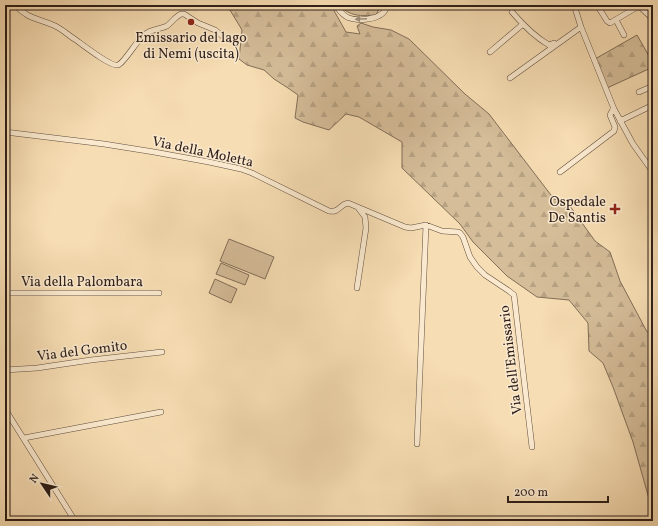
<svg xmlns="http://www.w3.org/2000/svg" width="658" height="526" font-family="Vollkorn,serif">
<defs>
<pattern id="forest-firs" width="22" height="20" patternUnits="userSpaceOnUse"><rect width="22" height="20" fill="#d5bd99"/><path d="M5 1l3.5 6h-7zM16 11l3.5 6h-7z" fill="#b7a283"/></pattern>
</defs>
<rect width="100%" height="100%" fill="#f7ddb3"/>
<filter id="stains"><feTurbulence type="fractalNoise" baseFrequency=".005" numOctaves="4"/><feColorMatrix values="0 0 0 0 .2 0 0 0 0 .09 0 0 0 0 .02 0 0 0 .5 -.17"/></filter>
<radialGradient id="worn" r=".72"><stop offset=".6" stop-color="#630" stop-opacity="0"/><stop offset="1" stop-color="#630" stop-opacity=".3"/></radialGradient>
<path fill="url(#forest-firs)" stroke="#816e58" d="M218,5H331L337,16L346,32L360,34L357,26L361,23L373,27L391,30L409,39L465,94L489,114L554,199L567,202L595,241L610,252L620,281L646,330L653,339V513L633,442L613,387L603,363L589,351L588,323L569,300L537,297L507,276L473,242L460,224L402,168V142L359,117L346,114L329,130L303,122L295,118L298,95L288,88L274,79L264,70L247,65L239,59L242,30L230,10Z
M339,5H379L380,7L376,15C360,16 351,17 339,5Z
M637,35L653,63V67L607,88L595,59Z"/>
<path fill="#d5bd99" stroke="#816e58" d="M229,239L274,257L265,279L220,261Z
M221,263L249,275L245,285L216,274Z
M215,279L237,289L231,303L209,293Z"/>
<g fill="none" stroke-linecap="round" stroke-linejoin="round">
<defs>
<path id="minor" d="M15,5C28,19 37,18 53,25C61,28 68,35 76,40C83,45 111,67 118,65C124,63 136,42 142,37C149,29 158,30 167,26C172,22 175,17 181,14H184L198,23L215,30L225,38
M335,5C339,10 343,16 349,18C358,21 375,20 383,13C385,11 386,8 388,5
M574,5L581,27L614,109L633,144L653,172
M597,5L607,21L610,23L639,6
M638,5L653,19
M512,12C523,25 535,37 549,45L554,43
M616,20L624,35
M490,52L523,24
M510,78L581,27
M639,92L653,86
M620,121L653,105
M5,132L104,144L154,152L209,162L241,169L252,173L329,211C339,213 339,205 348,203L405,227L411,228L426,225L417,444
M560,172L614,131L615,127L610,115L612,111L614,109
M426,225L442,231L458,232L460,233L463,237L470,257L477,267L485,275L509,291L514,295L532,447
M357,288L366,228L365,217L359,209
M5,293H159
M5,370L37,368L91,360L162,352
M5,409L75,521
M24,438L161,412"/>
</defs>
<use href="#minor" stroke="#604e3f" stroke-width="6"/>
<use href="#minor" stroke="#fae9ce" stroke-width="5"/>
</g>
<defs><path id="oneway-solid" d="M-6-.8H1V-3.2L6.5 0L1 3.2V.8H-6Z"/></defs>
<use fill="#9e8e7c" href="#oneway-solid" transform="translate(361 19) rotate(177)"/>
<g fill="#8f2418" stroke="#fae9ce" stroke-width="1.5">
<circle cx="191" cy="22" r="4"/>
<path d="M613 203h4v4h4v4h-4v4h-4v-4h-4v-4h4z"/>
</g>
<g text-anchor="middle" stroke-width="3" stroke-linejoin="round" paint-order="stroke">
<g font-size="14" fill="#2d1e18" stroke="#fae9ce">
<text x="191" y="42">Emissario del lago<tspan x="191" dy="16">di Nemi (uscita)</tspan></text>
<text x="606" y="206" text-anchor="end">Ospedale<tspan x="606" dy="16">De Santis</tspan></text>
</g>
<g font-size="14" fill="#2d1e18" stroke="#fae9ce">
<text transform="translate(203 151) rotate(12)" y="5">Via della Moletta</text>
<text x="82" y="286">Via della Palombara</text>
<text transform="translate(82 350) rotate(-7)" y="5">Via del Gomito</text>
<text transform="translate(510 360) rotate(-97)" y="5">Via dell'Emissario</text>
</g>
</g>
<rect width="658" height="526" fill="none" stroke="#f7ddb3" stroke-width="20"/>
<rect x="6" y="6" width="646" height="514" fill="none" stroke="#2d1e18" stroke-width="2"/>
<rect x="10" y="10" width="638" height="506" fill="none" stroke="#2d1e18"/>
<g transform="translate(42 484) rotate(305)" stroke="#fae9ce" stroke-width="3" paint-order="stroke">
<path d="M0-3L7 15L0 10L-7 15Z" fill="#2d1e18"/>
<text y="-6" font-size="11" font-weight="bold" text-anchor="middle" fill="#2d1e18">N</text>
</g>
<path d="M508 496v6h100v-6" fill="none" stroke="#2d1e18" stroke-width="2"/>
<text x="514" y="496" font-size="12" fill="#2d1e18" stroke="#fae9ce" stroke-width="3" paint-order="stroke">200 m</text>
<rect width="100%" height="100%" filter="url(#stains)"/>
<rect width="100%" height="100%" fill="url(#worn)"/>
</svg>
